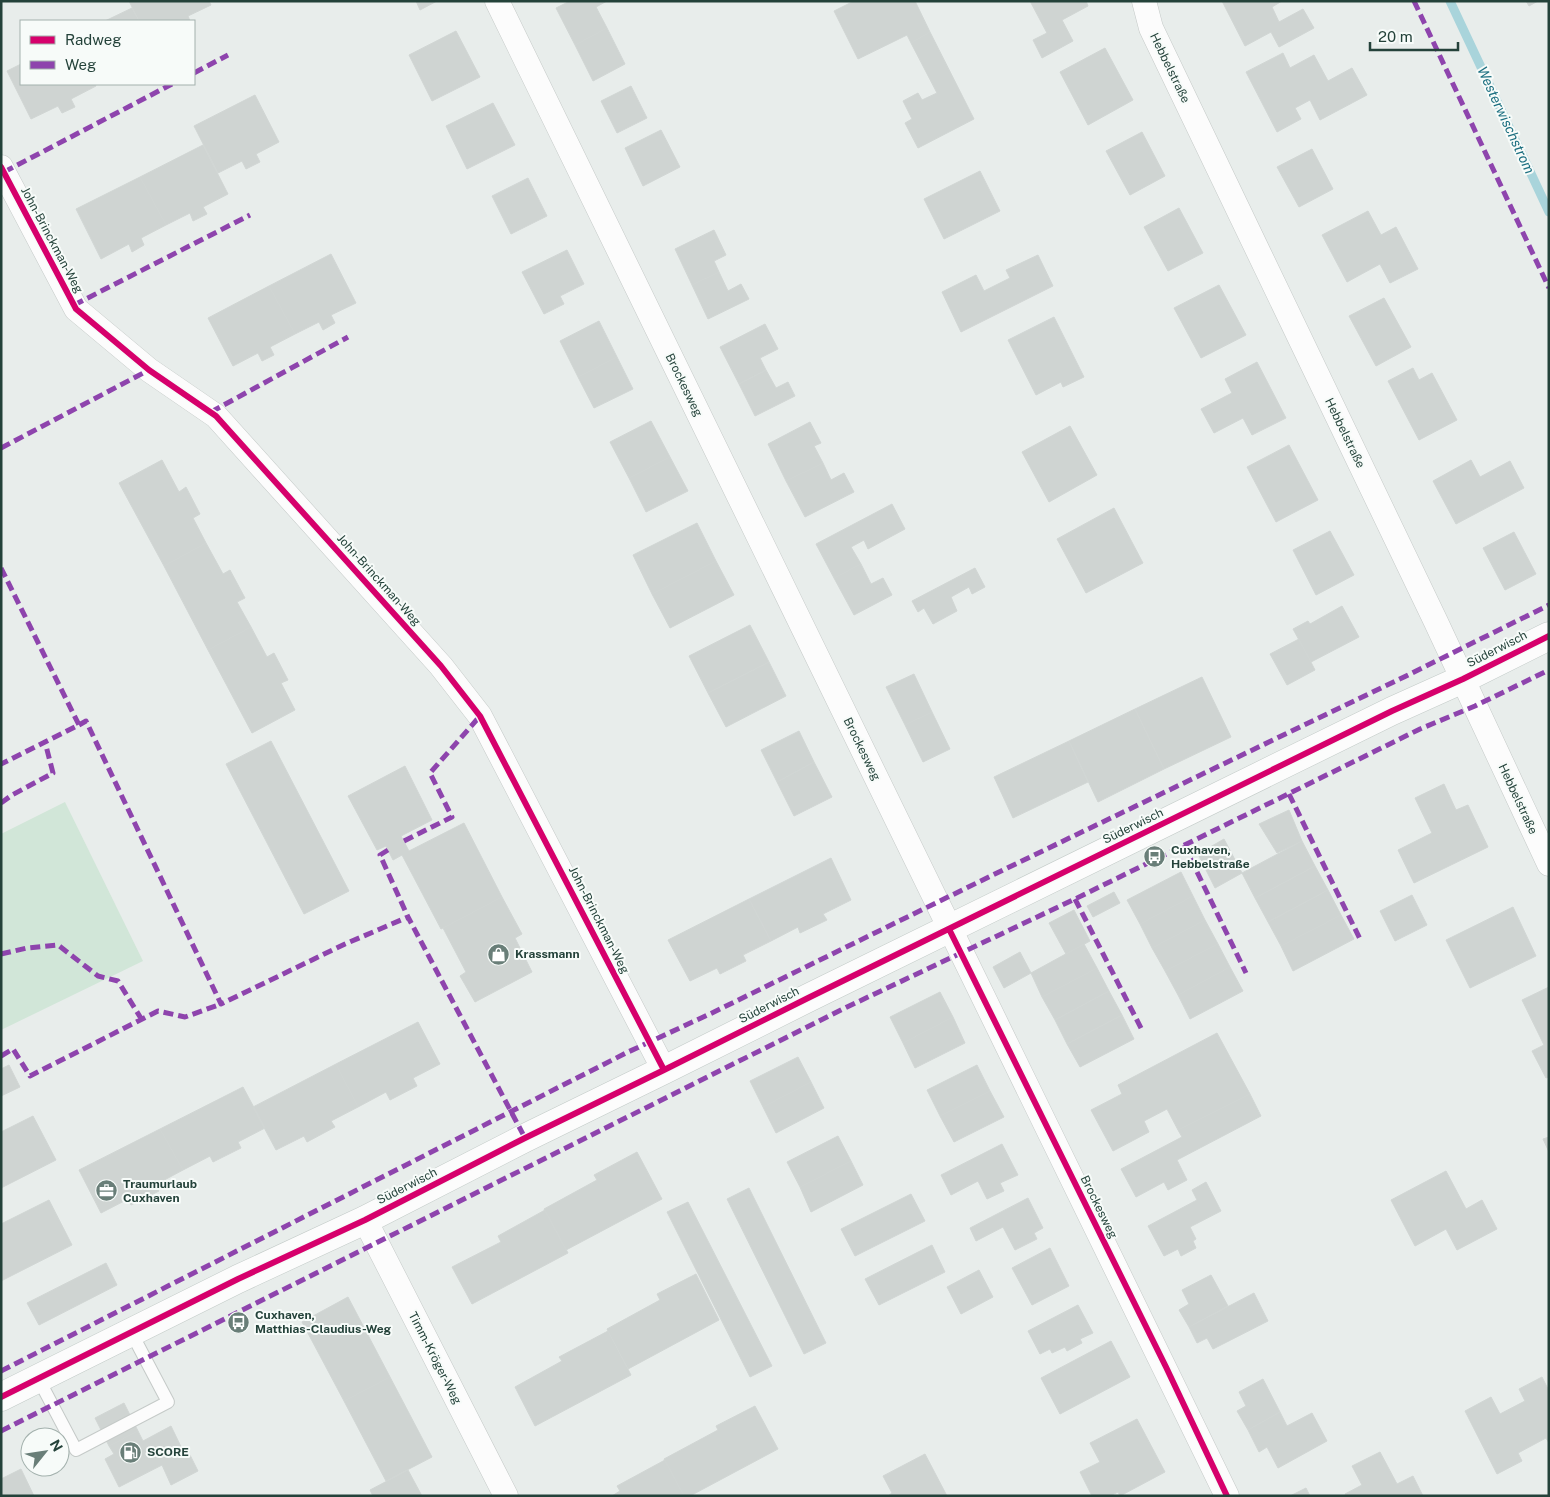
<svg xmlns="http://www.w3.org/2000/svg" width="1550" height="1497" font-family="'Public Sans',sans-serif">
<rect width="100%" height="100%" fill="#e8edeb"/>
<path fill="#d1e6d8" d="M65,802L143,961L1,1030V834Z"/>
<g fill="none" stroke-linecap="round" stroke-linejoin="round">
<path stroke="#a9d4db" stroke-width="9" d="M1450,1L1549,212"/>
</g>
<path fill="#cfd4d2" stroke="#d1d6d4" d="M129,1H209L211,5L188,16L190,21H139Z
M416,1H437L420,10Z
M570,1H607L596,7L607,28L575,45L556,8Z
M854,1H915L930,32L911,43L907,35L858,59L834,11Z
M1030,1H1086L1088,6L1062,20L1073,41L1042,58L1033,40L1047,33Z
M1222,1H1282L1272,7L1279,22L1303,9L1314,28L1279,47L1271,32L1245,46Z
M1526,1H1538L1529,6Z
M132,8L139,21H105Z
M607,28L625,64L593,81L575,45Z
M456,31L480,77L432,101L409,55Z
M930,32L974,119L918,148L905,123L912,119L903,101L918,93L922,100L937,93L911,43Z
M1105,48L1133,100L1088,125L1060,72Z
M1283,53L1290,68L1314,55L1328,81L1352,68L1367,95L1320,120L1310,100L1295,108L1301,119L1277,132L1246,72Z
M21,64V84H95L96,86L71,99L75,107L62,113L58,106L31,119L7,71Z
M631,86L647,118L617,133L601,101Z
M255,95L279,142L256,154L260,162L246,169L242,161L218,173L194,126Z
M493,103L515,145L467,169L446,126Z
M661,130L680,167L643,186L625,148Z
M1142,132L1165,176L1130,195L1106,151Z
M203,145L228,194L203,207L207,214L193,221L190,213L166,225L140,177Z
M1312,149L1333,189L1299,207L1277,167Z
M980,171L1000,211L944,239L924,199Z
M140,177L166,225L141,238L144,245L132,252L129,244L101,259L76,209Z
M528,178L547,216L511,234L492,196Z
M1179,208L1203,253L1168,271L1144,227Z
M1368,211L1381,235L1396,227L1418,269L1390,283L1380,264L1347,282L1322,235Z
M714,230L726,255L714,261L719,272L692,285L675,249Z
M567,250L584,284L560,296L564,304L544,314L522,272Z
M331,254L356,303L331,315L335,323L323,330L319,322L295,334L269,286Z
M1038,255L1053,286L961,332L942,292L976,275L984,291L1010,278L1006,270Z
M719,272L728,291L741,284L749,299L708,319L692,285Z
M1219,285L1246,335L1201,358L1174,308Z
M269,286L295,334L270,347L274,355L262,361L258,353L233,366L208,318Z
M1384,298L1411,347L1376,366L1349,316Z
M1054,317L1084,377L1063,387L1061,382L1036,395L1008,340Z
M599,321L617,357L578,377L560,341Z
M765,324L778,349L760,358L766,370L739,384L720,347Z
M617,357L633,389L594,408L578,377Z
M1257,362L1286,418L1252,435L1243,418L1214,433L1201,409L1232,393L1225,379Z
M1413,368L1419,380L1432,373L1457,420L1419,440L1388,381Z
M766,370L776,388L788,382L795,396L755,416L739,384Z
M651,421L670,457L629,478L610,442Z
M810,422L821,443L814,446L823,463L786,481L768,444Z
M1070,426L1097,475L1049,502L1022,452Z
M1289,445L1318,500L1276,522L1247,467Z
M670,457L688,491L646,512L629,478Z
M162,460L179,492L186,487L200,514L193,518L206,543L164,566L119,483Z
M1471,460L1480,477L1510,461L1524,488L1456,524L1433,481Z
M823,463L831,480L844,473L854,492L805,517L786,481Z
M892,504L905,529L868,549L864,540L851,547L861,564L834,578L816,544Z
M1114,508L1143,563L1086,593L1057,539Z
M697,523L716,561L652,594L633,555Z
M1330,531L1354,575L1316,595L1293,550Z
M1514,532L1536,574L1505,590L1483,548Z
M206,543L223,574L230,570L245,598L237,602L251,627L208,650L164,566Z
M716,561L734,595L670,628L652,594Z
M861,564L871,584L883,578L892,595L854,615L834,578Z
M975,568L985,587L972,594L969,587L951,597L957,611L933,624L924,608L918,612L912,601Z
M1342,606L1359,637L1311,662L1293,629L1308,621L1310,624Z
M750,625L769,662L708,693L689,656Z
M251,627L267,657L274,653L288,680L281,683L295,710L252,733L208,650Z
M1299,639L1315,670L1287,685L1270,654Z
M769,662L786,696L726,727L708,693Z
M914,674L932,712L905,725L886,687Z
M1202,677L1231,737L1164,769L1135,709Z
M1135,709L1164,769L1098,802L1069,741Z
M932,712L950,749L923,762L905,725Z
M799,731L814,762L777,782L761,750Z
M271,741L349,891L304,914L226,764Z
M1069,741L1088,782L1013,818L994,777Z
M814,762L832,797L794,816L777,782Z
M405,766L432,820L401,836L409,851L464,823L502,897L441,929L402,855L393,860L386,846L377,850L348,796Z
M1444,784L1456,810L1468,805L1488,847L1414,883L1398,850L1432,833L1415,798Z
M1289,810L1302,841L1277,853L1259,824Z
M1224,839L1242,873L1215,888L1198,854Z
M1302,841L1315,866L1255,898L1242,873Z
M831,858L851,900L823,914L827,920L800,933L798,927L771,941L749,899Z
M1315,866L1328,890L1268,922L1255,898Z
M1181,872L1193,896L1140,924L1127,900Z
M1328,890L1341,915L1281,946L1268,922Z
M1114,892L1120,903L1093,917L1087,906Z
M1412,895L1427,925L1395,941L1380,911Z
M1193,896L1205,920L1152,948L1140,924Z
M502,897L522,934L515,938L532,972L475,1002L460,976L466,972L443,928Z
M749,899L771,941L743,955L746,961L720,974L717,968L690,981L668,940Z
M1513,907L1536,956L1470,988L1446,940Z
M1074,910L1090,941L1066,954L1049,923Z
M1341,915L1354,939L1293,971L1281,946Z
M1205,920L1218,944L1165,971L1152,948Z
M1084,944L1097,968L1042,997L1031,973Z
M1218,944L1230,967L1178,995L1165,971Z
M1020,952L1031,973L1004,988L993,967Z
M1230,967L1243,991L1190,1019L1178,995Z
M1097,968L1109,991L1055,1020L1042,997Z
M1549,987V1077L1546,1078L1532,1051L1544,1045L1522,1000Z
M1109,991L1122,1015L1067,1044L1055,1020Z
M940,992L953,1017L903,1043L890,1017Z
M1122,1015L1134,1039L1080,1067L1067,1044Z
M953,1017L965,1043L915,1068L903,1043Z
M418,1022L440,1064L413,1078L417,1086L390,1100L386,1092L358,1107L336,1064Z
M1217,1033L1250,1094L1178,1130L1167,1109L1144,1121L1149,1132L1113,1151L1091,1110L1122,1094L1118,1085Z
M798,1057L811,1082L763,1107L750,1081Z
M336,1064L358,1107L331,1121L335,1127L307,1142L304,1136L276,1150L253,1107Z
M9,1065L20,1087L1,1096V1069Z
M977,1065L990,1091L940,1116L927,1090Z
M811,1082L824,1108L776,1133L763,1107Z
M243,1087L265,1128L238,1142L241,1148L213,1162L210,1156L183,1170L160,1129Z
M990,1091L1004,1117L954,1142L940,1116Z
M1250,1094L1261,1116L1177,1160L1187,1180L1168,1190L1164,1182L1136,1197L1121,1169L1182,1137L1178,1130Z
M33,1116L56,1160L1,1188V1132Z
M160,1129L183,1170L155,1185L159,1191L131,1205L128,1199L101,1213L79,1170Z
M838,1136L851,1161L800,1187L787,1162Z
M1549,1137V1152L1543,1139Z
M1002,1144L1018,1175L1000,1183L1004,1191L987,1199L978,1181L951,1195L941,1175Z
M637,1152L662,1199L566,1250L544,1209L597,1180L594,1175Z
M851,1161L863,1185L811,1212L800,1187Z
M1446,1171L1466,1209L1482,1200L1497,1229L1457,1250L1446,1229L1415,1246L1391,1200Z
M1206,1182L1221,1211L1190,1227L1196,1239L1193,1241L1196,1248L1181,1256L1178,1249L1164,1256L1148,1226L1197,1200L1192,1190Z
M749,1188L826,1343L804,1354L727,1199Z
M911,1194L925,1221L855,1256L841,1229Z
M1028,1198L1043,1228L1034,1233L1037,1239L1015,1250L1003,1227L976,1241L970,1228Z
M49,1200L72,1245L1,1281V1224Z
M688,1202L772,1366L750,1377L667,1212Z
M545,1210L568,1253L472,1304L452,1267L501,1242L498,1236Z
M932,1245L945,1272L879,1305L865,1279Z
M1050,1248L1069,1286L1032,1305L1012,1268Z
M106,1263L117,1285L39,1325L27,1303Z
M979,1270L993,1297L961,1314L947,1287Z
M696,1274L719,1320L628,1369L607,1329L660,1300L657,1294Z
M1211,1275L1228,1306L1189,1327L1179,1310L1189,1304L1182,1290Z
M1254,1293L1268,1321L1213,1349L1207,1338L1197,1343L1189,1327Z
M348,1297L390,1377L344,1401L302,1322Z
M1078,1305L1093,1333L1080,1339L1082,1343L1067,1351L1065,1347L1052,1353L1050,1349L1040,1354L1028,1331Z
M608,1331L631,1375L535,1426L515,1387L562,1361L559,1357Z
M1111,1341L1130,1377L1060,1414L1041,1378Z
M390,1377L432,1457L386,1481L344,1401Z
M1542,1377L1549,1391V1443L1546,1438L1518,1453L1522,1461L1497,1474L1465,1411L1491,1397L1500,1414L1525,1401L1519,1389Z
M1263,1379L1280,1412L1248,1430L1237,1411L1246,1406L1239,1392Z
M124,1403L138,1431L109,1446L95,1418Z
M755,1406L778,1449L690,1496H684L664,1459L718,1430L716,1426Z
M1280,1412L1287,1426L1312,1413L1327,1441L1278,1468L1267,1447L1259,1452L1248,1430Z
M1137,1419L1165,1472L1120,1496L1118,1492L1110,1496H1092L1080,1472L1100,1462L1090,1443Z
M171,1426L185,1455L189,1453L198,1471L171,1485L162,1465L119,1487L105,1459L114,1454L109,1446L138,1431L143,1441Z
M1380,1452L1397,1484L1413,1476L1423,1496H1346L1345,1494L1362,1485L1352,1466Z
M925,1454L947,1496H888L892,1493L883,1476Z
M665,1460L684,1496H612L620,1491L617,1486Z
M21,1469L34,1496H1V1479Z
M408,1470L422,1496H373L370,1490Z
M1306,1488L1310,1496H1290Z"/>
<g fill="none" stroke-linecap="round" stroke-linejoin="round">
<defs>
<path id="lane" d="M38,1378L76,1450L168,1402L131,1332"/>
<path id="street" d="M497,1L1227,1496
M1144,1L1151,28L1436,622L1549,864
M1,167L76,309L149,370L216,416L441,666L480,716L664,1070
M365,1220L506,1496"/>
<path id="secondary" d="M1,1397L238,1279L365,1220L525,1138L664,1070L808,998L1392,711L1463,679L1549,636"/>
</defs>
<use href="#lane" stroke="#c5cac8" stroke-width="14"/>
<use href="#street" stroke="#c5cac8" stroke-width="25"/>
<use href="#secondary" stroke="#c3cbc8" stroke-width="29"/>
<use href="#lane" stroke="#fcfcfc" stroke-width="12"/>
<use href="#street" stroke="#fcfcfc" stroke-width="24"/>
<use href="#secondary" stroke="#fcfcfc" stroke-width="28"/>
<path stroke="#8e44ad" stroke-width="5" stroke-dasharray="10 5" stroke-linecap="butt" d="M1414,1L1549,288
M194,73L228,55
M4,172L172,84
M74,305L250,215
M211,412L348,337
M1,448L149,370
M1,568L79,725L1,764
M79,725L86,721L221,1004L345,944L408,917L525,1138
M1289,794L1360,939
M1,803L12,795L53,773L45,742
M404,841L452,817L430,773L480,716
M1184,845L1246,973
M388,850L380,855L408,917
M1075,899L1142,1030
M1,954L27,948L58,945L98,976L118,981L142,1020
M1,1056L13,1049L30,1076L158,1011L185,1017L221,1004
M1,1371L628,1052L714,1012L1003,870L1404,677L1549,605
M1,1431L847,1007L1075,899L1420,729L1475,706L1549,670"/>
<defs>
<path id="cycleway" d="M1,167L76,309L149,370L216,416L441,666L480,716L664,1070
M949,929L1166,1367L1227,1496
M1,1397L238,1279L365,1220L525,1138L664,1070L808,998L1392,711L1463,679L1549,636"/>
</defs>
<use href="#cycleway" stroke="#f7fbf9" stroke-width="9"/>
<use href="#cycleway" stroke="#d6006c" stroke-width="6"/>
</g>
<defs>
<symbol id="bus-disc" viewBox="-11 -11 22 22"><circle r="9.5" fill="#697e78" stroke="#f7fbf9"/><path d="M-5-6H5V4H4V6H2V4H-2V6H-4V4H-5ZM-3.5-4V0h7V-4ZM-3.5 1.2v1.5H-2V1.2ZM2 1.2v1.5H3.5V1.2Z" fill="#fff"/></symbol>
<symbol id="shop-disc" viewBox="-11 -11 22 22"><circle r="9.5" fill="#697e78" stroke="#f7fbf9"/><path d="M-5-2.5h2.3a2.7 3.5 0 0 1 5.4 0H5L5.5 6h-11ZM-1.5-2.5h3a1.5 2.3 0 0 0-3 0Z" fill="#fff"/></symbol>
<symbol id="office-disc" viewBox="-11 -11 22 22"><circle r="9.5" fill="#697e78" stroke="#f7fbf9"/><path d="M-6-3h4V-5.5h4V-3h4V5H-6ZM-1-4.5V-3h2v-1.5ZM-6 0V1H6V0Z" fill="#fff"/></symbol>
<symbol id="fuel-disc" viewBox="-11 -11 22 22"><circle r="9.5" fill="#697e78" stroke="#f7fbf9"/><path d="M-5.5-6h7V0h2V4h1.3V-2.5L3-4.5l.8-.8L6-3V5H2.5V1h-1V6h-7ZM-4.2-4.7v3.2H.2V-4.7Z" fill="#fff"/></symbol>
</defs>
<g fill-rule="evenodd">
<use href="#bus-disc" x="1142" y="844" width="25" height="25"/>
<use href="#shop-disc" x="486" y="942" width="25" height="25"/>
<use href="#office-disc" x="94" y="1178" width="25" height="25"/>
<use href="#bus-disc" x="226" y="1310" width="25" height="25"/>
<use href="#fuel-disc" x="118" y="1440" width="25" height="25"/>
</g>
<g text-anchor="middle" stroke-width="4" stroke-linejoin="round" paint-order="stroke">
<g font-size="12" fill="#24423a" stroke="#f7fbf9">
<text transform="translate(1170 68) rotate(64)" y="4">Hebbelstraße</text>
<text transform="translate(52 240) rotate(62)" y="4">John-Brinckman-Weg</text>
<text transform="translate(684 385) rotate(64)" y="4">Brockesweg</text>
<text transform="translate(1345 433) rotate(64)" y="4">Hebbelstraße</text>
<text transform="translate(379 580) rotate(48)" y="4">John-Brinckman-Weg</text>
<text transform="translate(1497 649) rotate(-27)" y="4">Süderwisch</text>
<text transform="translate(862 749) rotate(64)" y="4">Brockesweg</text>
<text transform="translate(1518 799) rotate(65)" y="4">Hebbelstraße</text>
<text transform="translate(1133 826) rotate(-26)" y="4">Süderwisch</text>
<text transform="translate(599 920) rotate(63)" y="4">John-Brinckman-Weg</text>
<text transform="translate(769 1005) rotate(-27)" y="4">Süderwisch</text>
<text transform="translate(407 1186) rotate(-27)" y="4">Süderwisch</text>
<text transform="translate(1099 1207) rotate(64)" y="4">Brockesweg</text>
<text transform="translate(435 1358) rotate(63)" y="4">Timm-Kröger-Weg</text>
</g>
<g font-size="12" font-weight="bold" fill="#24423a" stroke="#f7fbf9" text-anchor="start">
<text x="1171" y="854">Cuxhaven,<tspan x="1171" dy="14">Hebbelstraße</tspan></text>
<text x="515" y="958">Krassmann</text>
<text x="123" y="1188">Traumurlaub<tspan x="123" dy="14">Cuxhaven</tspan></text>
<text x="255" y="1319">Cuxhaven,<tspan x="255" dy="14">Matthias-Claudius-Weg</tspan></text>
<text x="147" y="1456">SCORE</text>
</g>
<g font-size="14" font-style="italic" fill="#1c6f80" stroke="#f7fbf9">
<text transform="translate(1506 120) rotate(65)" y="5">Westerwischstrom</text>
</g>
</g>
<rect width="1550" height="1497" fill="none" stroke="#24423a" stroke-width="5"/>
<rect x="20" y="20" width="175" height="65" fill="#f7fbf9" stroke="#a3b1ad"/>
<rect x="30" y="36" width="25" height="8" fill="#d6006c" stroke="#a3b1ad"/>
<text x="65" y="45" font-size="15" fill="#24423a">Radweg</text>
<rect x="30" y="61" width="25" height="8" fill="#8e44ad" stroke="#a3b1ad"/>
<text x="65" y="70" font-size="15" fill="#24423a">Weg</text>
<g transform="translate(45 1452) rotate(60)"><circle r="24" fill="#f7fbf9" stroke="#a3b1ad"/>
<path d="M0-4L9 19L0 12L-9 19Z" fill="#697e78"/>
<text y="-8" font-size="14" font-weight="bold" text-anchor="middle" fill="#24423a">N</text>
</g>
<path d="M1370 42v8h88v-8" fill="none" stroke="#24423a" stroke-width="2.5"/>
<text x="1378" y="42" font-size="15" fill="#24423a" stroke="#f7fbf9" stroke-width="4" paint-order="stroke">20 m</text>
</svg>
